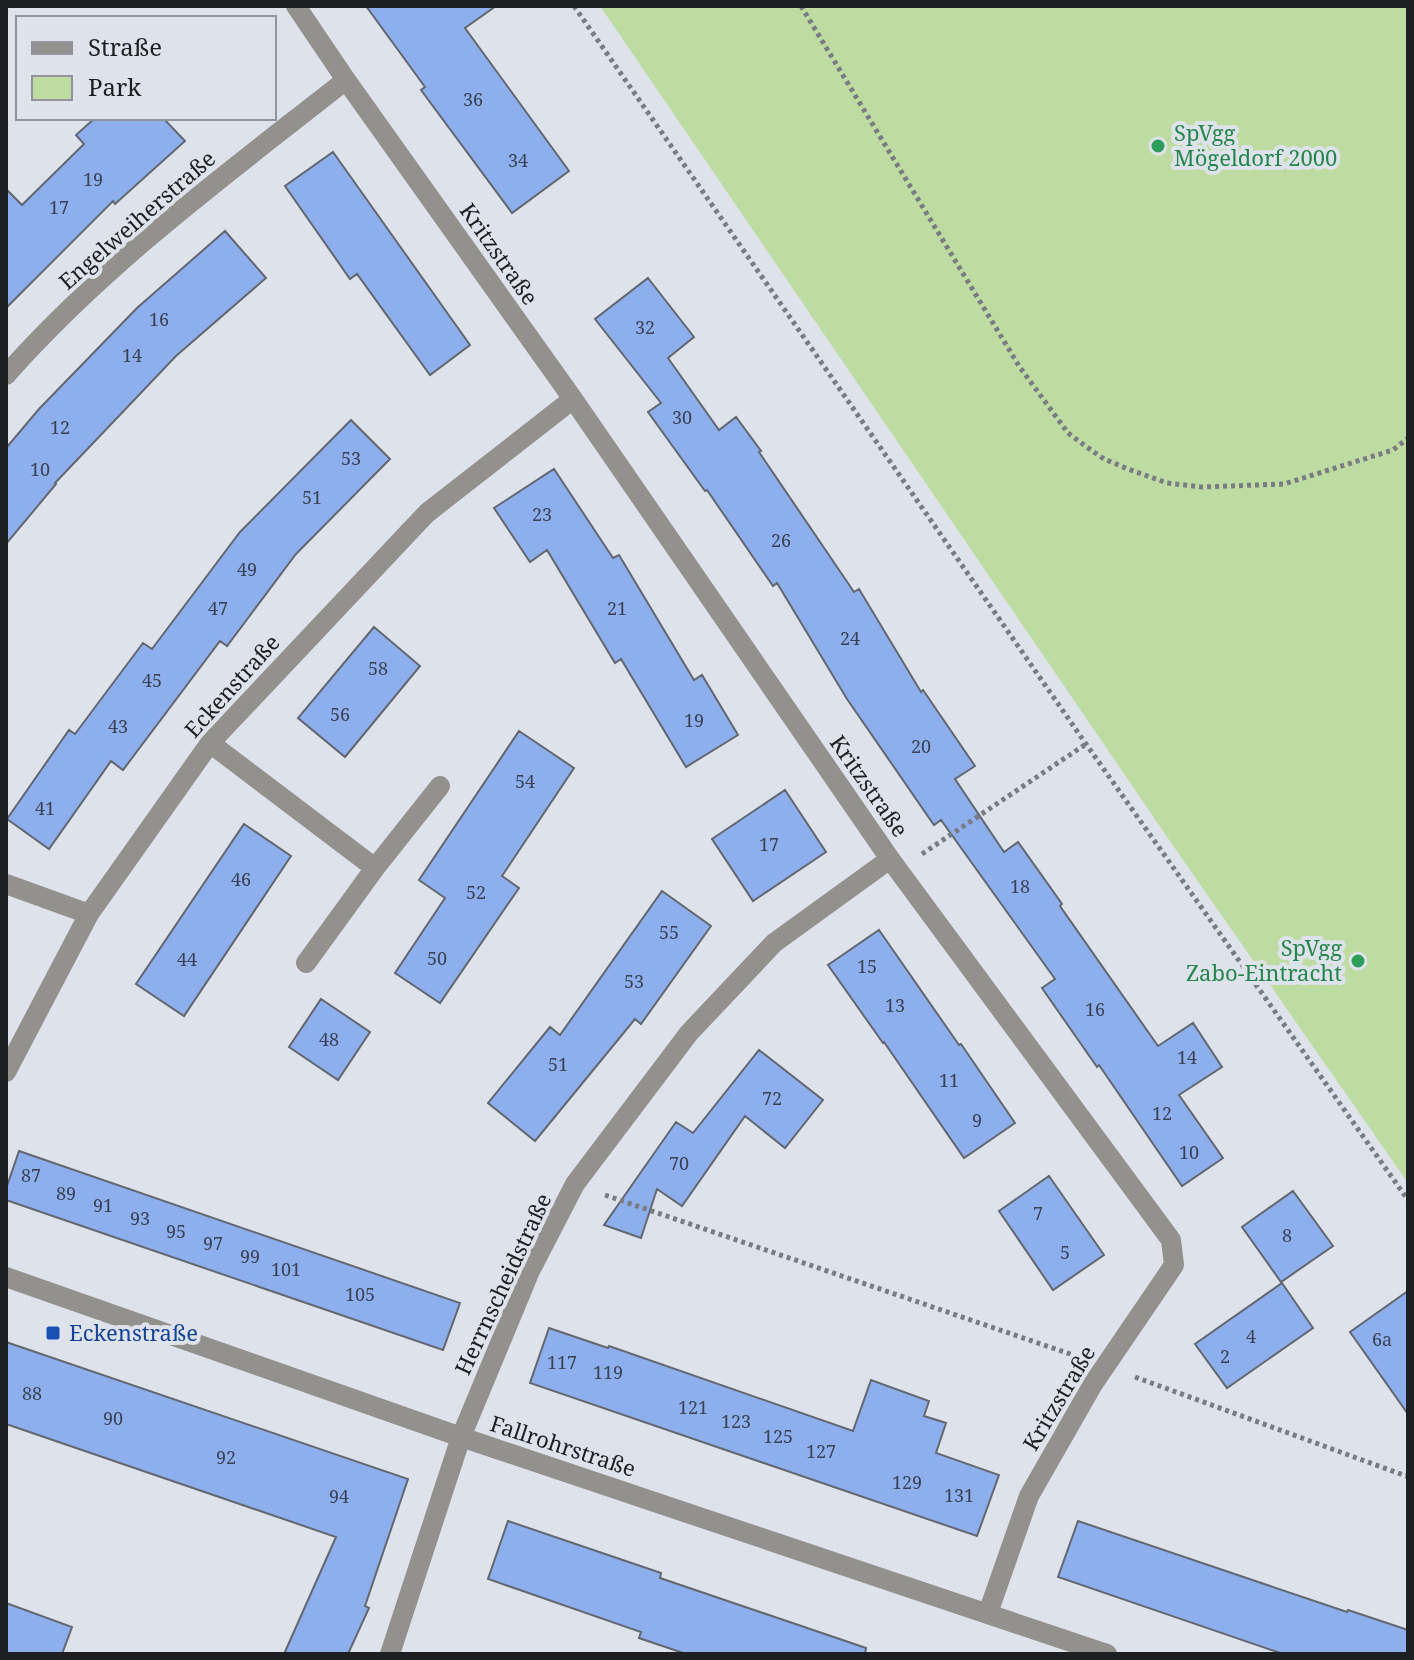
<svg xmlns="http://www.w3.org/2000/svg" width="1414" height="1660" font-family="'Noto Serif',serif">
<rect width="100%" height="100%" fill="#dee3eb"/>
<path fill="#bedca1" d="M600,6H1408V1183L1174,847Z"/>
<path fill="#8eafee" stroke="#63676f" stroke-width="2" d="M366,6H496L465,28L569,171L512,213L421,90L425,87Z
M95,118H163L185,141L115,204L113,201L6,308V189L22,205L84,144L76,135Z
M333,152L470,345L430,375L357,274L350,279L285,186Z
M225,231L266,278L176,356L55,483L56,484L6,544V448L39,409L137,308Z
M648,278L694,337L668,358L719,430L736,417L761,451L759,452L854,592L859,589L921,692L923,690L975,766L955,779L1004,852L1018,842L1062,904L1060,906L1158,1046L1193,1023L1222,1067L1179,1095L1223,1158L1182,1186L1099,1065L1097,1067L1042,988L1055,979L941,820L934,825L847,699L777,583L773,586L707,490L705,491L648,412L661,403L595,319Z
M351,420L390,459L296,554L227,646L220,641L123,770L111,761L49,849L7,819L69,730L75,734L143,643L152,649L240,532Z
M554,469L613,558L619,555L694,680L702,675L738,735L686,767L621,659L615,663L547,550L530,562L494,508Z
M374,627L420,666L345,757L298,718Z
M519,731L574,768L502,876L519,888L440,1003L395,973L445,898L419,880Z
M785,790L826,852L753,901L712,839Z
M244,824L291,856L184,1016L136,984Z
M662,891L711,926L641,1024L635,1019L535,1141L488,1103L550,1027L560,1035Z
M879,930L959,1045L961,1044L1015,1123L964,1158L884,1042L883,1043L828,965Z
M321,999L370,1032L338,1080L289,1047Z
M759,1050L823,1100L785,1148L745,1116L682,1206L657,1189L641,1238L604,1225L676,1122L693,1133Z
M19,1151L460,1303L443,1350L6,1200V1189Z
M1049,1176L1104,1255L1053,1290L999,1211Z
M1293,1191L1333,1246L1281,1282L1242,1227Z
M1282,1283L1313,1328L1227,1388L1195,1344Z
M1408,1291V1414L1350,1332Z
M549,1328L608,1348L609,1346L853,1431L871,1380L929,1401L924,1416L946,1423L936,1453L999,1475L977,1536L530,1383Z
M6,1342L408,1479L365,1606L369,1608L348,1654H284L336,1537L6,1424Z
M508,1521L661,1573L660,1578L866,1648L865,1654H686L639,1638L641,1632L488,1579Z
M1078,1521L1347,1612L1348,1610L1408,1630V1654H1283L1058,1577Z
M6,1603L72,1627L62,1654H6Z"/>
<g fill="none" stroke-linecap="round" stroke-linejoin="round">
<path stroke="#797c82" stroke-width="5" stroke-dasharray="4 4" stroke-linecap="butt" d="M574,6L1086,744L1408,1200
M801,6L1019,366L1068,433L1084,445L1104,459L1128,469L1167,483L1202,487L1284,484L1393,450L1408,438
M922,854L1086,744
M605,1195L1076,1356
M1135,1377L1406,1476L1408,1475"/>
<path stroke="#93918d" stroke-width="20" d="M296,6L346,80L573,399L890,859L1171,1240L1174,1265L1093,1384L1029,1496L988,1613
M6,375C106,262 228,173 346,80
M210,743L375,868L306,963
M375,868L440,786
M6,884L89,914
M6,1072L89,914L210,743L427,513L573,399
M6,1277L461,1437L1107,1654
M390,1654L461,1437L530,1271L575,1184L689,1033L774,943L890,859"/>
</g>
<g fill="#2e9e5b" stroke="#dee3eb" stroke-width="3">
<circle cx="1158" cy="146" r="8"/>
<circle cx="1358" cy="961" r="8"/>
</g>
<rect fill="#1a4fb4" stroke="#dee3eb" stroke-width="3" x="45" y="1325" width="16" height="16" rx="4"/>
<g text-anchor="middle" stroke-width="8" stroke-linejoin="round" paint-order="stroke">
<g font-size="18" fill="#3a4355">
<text x="473" y="106">36</text>
<text x="518" y="167">34</text>
<text x="93" y="186">19</text>
<text x="59" y="214">17</text>
<text x="159" y="326">16</text>
<text x="645" y="334">32</text>
<text x="132" y="362">14</text>
<text x="682" y="424">30</text>
<text x="60" y="434">12</text>
<text x="351" y="465">53</text>
<text x="40" y="476">10</text>
<text x="312" y="504">51</text>
<text x="542" y="521">23</text>
<text x="781" y="547">26</text>
<text x="247" y="576">49</text>
<text x="218" y="615">47</text>
<text x="617" y="615">21</text>
<text x="850" y="645">24</text>
<text x="378" y="675">58</text>
<text x="152" y="687">45</text>
<text x="340" y="721">56</text>
<text x="694" y="727">19</text>
<text x="118" y="733">43</text>
<text x="921" y="753">20</text>
<text x="525" y="788">54</text>
<text x="45" y="815">41</text>
<text x="769" y="851">17</text>
<text x="241" y="886">46</text>
<text x="1020" y="893">18</text>
<text x="476" y="899">52</text>
<text x="669" y="939">55</text>
<text x="437" y="965">50</text>
<text x="187" y="966">44</text>
<text x="867" y="973">15</text>
<text x="634" y="988">53</text>
<text x="895" y="1012">13</text>
<text x="1095" y="1016">16</text>
<text x="329" y="1046">48</text>
<text x="1187" y="1064">14</text>
<text x="558" y="1071">51</text>
<text x="949" y="1087">11</text>
<text x="772" y="1105">72</text>
<text x="1162" y="1120">12</text>
<text x="977" y="1127">9</text>
<text x="1189" y="1159">10</text>
<text x="679" y="1170">70</text>
<text x="31" y="1182">87</text>
<text x="66" y="1200">89</text>
<text x="103" y="1212">91</text>
<text x="1038" y="1220">7</text>
<text x="140" y="1225">93</text>
<text x="176" y="1238">95</text>
<text x="1287" y="1242">8</text>
<text x="213" y="1250">97</text>
<text x="1065" y="1259">5</text>
<text x="250" y="1263">99</text>
<text x="286" y="1276">101</text>
<text x="360" y="1301">105</text>
<text x="1251" y="1343">4</text>
<text x="1382" y="1346">6a</text>
<text x="1225" y="1363">2</text>
<text x="562" y="1369">117</text>
<text x="608" y="1379">119</text>
<text x="32" y="1400">88</text>
<text x="693" y="1414">121</text>
<text x="113" y="1425">90</text>
<text x="736" y="1428">123</text>
<text x="778" y="1443">125</text>
<text x="821" y="1458">127</text>
<text x="226" y="1464">92</text>
<text x="907" y="1489">129</text>
<text x="959" y="1502">131</text>
<text x="339" y="1503">94</text>
</g>
<g font-size="22" fill="#27864d" stroke="#dee3eb" text-anchor="start">
<text x="1174" y="141">SpVgg<tspan x="1174" dy="25">Mögeldorf 2000</tspan></text>
<text x="1342" y="956" text-anchor="end">SpVgg<tspan x="1342" dy="25">Zabo-Eintracht</tspan></text>
</g>
<g font-size="22" fill="#1e1f22" stroke="#dee3eb">
<text transform="translate(137 220) rotate(-41)" y="8">Engelweiherstraße</text>
<text transform="translate(499 254) rotate(55)" y="8">Kritzstraße</text>
<text transform="translate(232 686) rotate(-48)" y="8">Eckenstraße</text>
<text transform="translate(869 786) rotate(55)" y="8">Kritzstraße</text>
<text transform="translate(503 1284) rotate(-65)" y="8">Herrnscheidstraße</text>
<text transform="translate(1059 1398) rotate(-59)" y="8">Kritzstraße</text>
<text transform="translate(563 1446) rotate(18)" y="8">Fallrohrstraße</text>
</g>
<g font-size="22" fill="#164399" stroke="#dee3eb" text-anchor="start">
<text x="69" y="1341">Eckenstraße</text>
</g>
</g>
<rect width="1414" height="1660" fill="none" stroke="#1e1f22" stroke-width="16"/>
<rect x="16" y="16" width="260" height="104" fill="#dee3eb" stroke="#91959b" stroke-width="2"/>
<rect x="32" y="42" width="40" height="12" fill="#93918d" stroke="#91959b" stroke-width="2"/>
<text x="88" y="56" font-size="24" fill="#1e1f22">Straße</text>
<rect x="32" y="76" width="40" height="24" fill="#bedca1" stroke="#91959b" stroke-width="2"/>
<text x="88" y="96" font-size="24" fill="#1e1f22">Park</text>
</svg>
